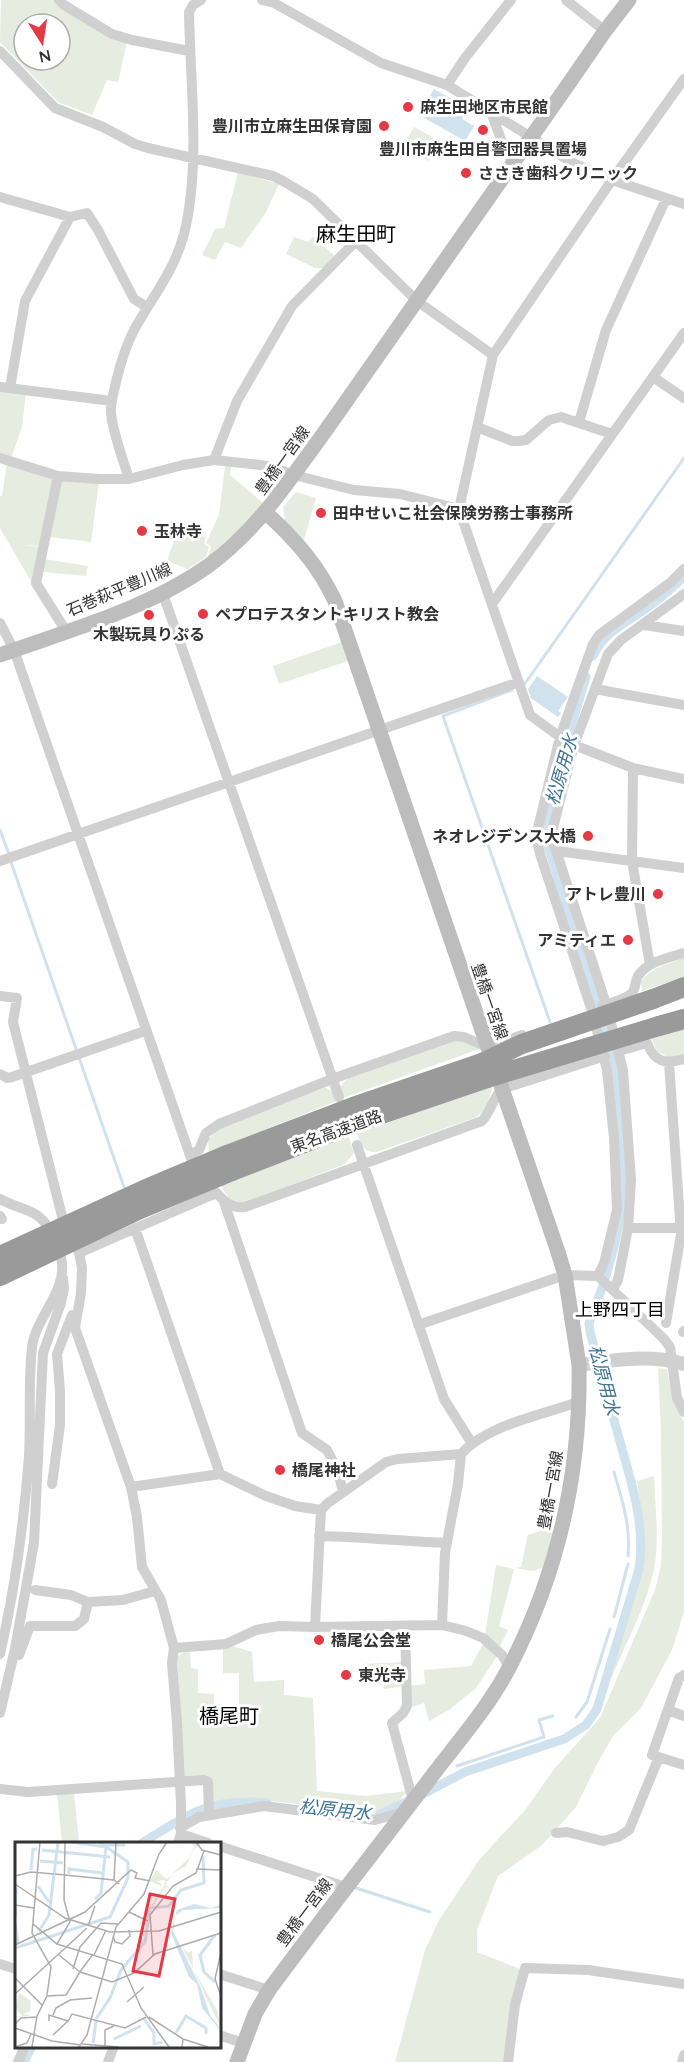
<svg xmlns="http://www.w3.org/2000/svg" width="684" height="2062" font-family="Quicksand,'Noto Sans JP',sans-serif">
<rect width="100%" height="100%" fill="#fff"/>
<path fill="#e6ecdf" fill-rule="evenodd" d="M1,0H54L63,10L127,42L118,82L107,80L92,115L58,102L0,42ZM24,24H60V60H24Z
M414,127L441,142L429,161L403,146Z
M238,172L279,184L266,212L241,248L225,242L215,260L202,255L215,229L224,228Z
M294,237L308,242L313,237L336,257L326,268H315L286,254Z
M0,391L26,393L22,427L11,458L0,455Z
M7,463L54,477L40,546L22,545L40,547L32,583L0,528V496H2Z
M225,466L231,467L230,475L263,503L235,533L208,557L211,547L206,543L219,515Z
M61,479L99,482L91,542L50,537Z
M296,492L316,498L304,540L285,521L283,507Z
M178,529L206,537L204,544L209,547L206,557L188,569L167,561Z
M45,559L88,566L86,576L43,572Z
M342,642L348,661L279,684L273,666Z
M684,958V977L642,991L641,982C651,967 668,964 684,958Z
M684,1029V1055L671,1059L657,1051L651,1037Z
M456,1040H459L482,1048L343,1098L340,1087L347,1079Z
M493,1085C489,1098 487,1112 474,1118L377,1152C364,1153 361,1145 357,1134Z
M323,1088H326L332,1091L337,1101L209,1152L208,1140L219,1128Z
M349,1137L354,1153L345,1164L244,1203C232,1204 227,1196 221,1186Z
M658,1368L667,1369L673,1399L684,1423V1612L672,1650L641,1708L613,1736L597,1764L576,1807L542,1845L498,1876L477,1930V1952L520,1969L511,2003L505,2062H395L425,1950L439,1920L479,1860L526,1809L554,1769L600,1718L655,1590L661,1565L662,1538L661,1431Z
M654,1476C655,1504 659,1535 655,1564C648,1604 623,1650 606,1689L643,1569L645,1537L637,1481Z
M557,1525L545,1566L534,1571L515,1568L521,1567L528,1535Z
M496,1565L514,1569L499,1626L508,1630L500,1646L485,1635Z
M483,1644L497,1656L476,1688L449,1710L429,1721L424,1703L409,1708V1686L425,1684L424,1670L471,1666Z
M233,1646L252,1652L254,1682L284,1680V1695L313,1698L317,1791L366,1796L408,1791L393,1807L374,1813L253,1799L223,1801L211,1804V1788L184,1779L177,1658L181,1653L190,1652L191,1668L198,1669V1693L214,1694V1713L239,1712V1673H223V1649Z
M403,1662V1686L384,1689V1666L383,1685L361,1679L362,1664Z
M74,1793L79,1843H62L57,1794Z"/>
<path fill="#cfe2ee" d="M434,89L468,108L462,119L474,126L465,141L419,115Z
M537,676L568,697L558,711L561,713L558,717L531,698L528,689Z"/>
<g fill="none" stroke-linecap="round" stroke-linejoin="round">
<path stroke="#cfe2ee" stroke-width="3" d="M524,685L684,458
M512,690L443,716L550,1022
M0,830L9,854
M11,862L124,1187
M614,1472C622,1499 631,1527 628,1556
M614,1617L628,1564
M576,1717L587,1702L610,1629
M457,1766L544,1737L539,1720L553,1716
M356,1888L430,1912"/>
<path stroke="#cfe2ee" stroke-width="9" d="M593,656C603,634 622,625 641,612C656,602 671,590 684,576
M423,1794L465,1772L564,1739L586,1725L597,1709L639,1569C646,1525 631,1481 619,1438C609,1402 599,1367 590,1331L589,1323C605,1283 619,1238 623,1195L615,1073L610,1046L544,833L566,744L586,677
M379,1815L410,1800
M142,1843C187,1815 211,1797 267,1803
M24,2062L32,2046"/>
<path stroke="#d0d0d0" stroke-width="10" d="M59,0L64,5L112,34L132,40L189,51
M262,0L274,3L381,63L447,85L573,163L612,180L684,204
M566,0L605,31
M0,51L55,108L103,127L135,144L148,148L273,176L283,181L313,199L417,301L493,355
M684,79L612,180L493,355L459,509L530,715L560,737L574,745L633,768L684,779
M447,85L465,58L511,0
M491,112L506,153L514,162
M0,197L70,217L87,213L98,230L134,299L147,307
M653,377L684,398
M0,387L112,401
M10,388L25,301L70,217
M579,422L606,330L666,199
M477,427L512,441H519L526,440L549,420L561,417L612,434
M0,458L58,476L99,479H129L183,465L214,460L269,466L294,475L354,490L400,494L459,509
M214,460L237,401L292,306L356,241
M58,476L36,583L66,631
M129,479C123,459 113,434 111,413C110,403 114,392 116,382C120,365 126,346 134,330C152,297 174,272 184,234C201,167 190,81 189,12L193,5L201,0
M163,594L339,1097
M492,604L684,333
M0,623L14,650L192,1161
M644,625L684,631
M595,689L684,705
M633,768L632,861L650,965
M557,851L684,868
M0,861L519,682
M0,996L17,998L13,1022L63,1220L79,1253L82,1268L81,1293L75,1328L131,1487L137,1517L142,1567L161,1600L174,1648L172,1663L177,1723L181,1804V1834L178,1843
M602,1006C610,1002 626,1000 632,993C636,988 635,981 638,976C648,961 668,958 684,953
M619,1051L647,1043C655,1063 665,1064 684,1059
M0,1074L7,1078L12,1077L145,1031
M357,1145L444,1399L471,1442
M190,1155L199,1150L206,1133L219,1124L332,1079L454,1036L464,1037L487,1047L522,1035
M206,1192L207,1197L217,1193C224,1202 233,1209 245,1207L482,1121C491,1111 493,1098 502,1089L605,1056
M0,1199C26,1213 40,1207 53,1237C56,1244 60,1251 61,1258C69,1290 36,1316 32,1347C28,1383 31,1420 29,1456C24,1522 15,1589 0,1654
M224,1202L302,1433L327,1450L338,1471L343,1492
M0,1216L2,1219
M135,1228L220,1474
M628,1228H681
M79,1253L207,1197
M598,1276L604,1263L617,1210L614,1138L607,1070L592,1011L541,857L537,842L538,828L560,737L593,644L599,635L671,582L684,569
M613,1289L618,1280L628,1228L631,1180L623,1070L606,1004L552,838L553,828L574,745L608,654L621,640L684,594
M666,1323L681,1234L669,1063
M418,1325L565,1275L598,1276L663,1338L670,1347L677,1398L684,1412
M683,1332L684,1331
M52,1484L60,1425V1391L57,1354L72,1315
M131,1487L220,1474L266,1496L295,1506L321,1510
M319,1536C362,1537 404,1541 447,1543
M35,1590L71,1595L88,1602
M442,1625L445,1553L458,1484L461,1454
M405,1626L407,1706L403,1713L392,1723L413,1801
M315,1627L321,1510L328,1503L386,1462L398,1459L461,1454C487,1425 542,1415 578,1402
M174,1648L226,1644L256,1630L279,1626L315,1627L442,1625L466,1631L483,1638L502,1655L509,1667
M19,1655L30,1626H75L84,1619L88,1602L123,1600L155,1591
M684,1675L679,1678L652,1755L684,1765
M668,1710L684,1716
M0,1713L15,1649L34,1543L43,1353L61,1303L64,1289L63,1278
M0,1789L28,1792L204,1780L208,1782L209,1815
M180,1828L199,1817L264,1806L375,1820L404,1812
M556,1833L567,1832L603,1841L618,1837L629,1830L659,1757
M181,1834L208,1843
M219,1846L346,1887
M0,1964L16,1969
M219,1974L269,1990
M219,2035L243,2043
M18,2062L25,2046
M108,2062L114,2046
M508,2062L515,2005L525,1968L588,1970L684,1984
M682,2062L684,2055"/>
<path stroke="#d0d0d0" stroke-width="14" d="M579,1365C614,1360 649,1354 684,1364"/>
<path stroke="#bdbdbd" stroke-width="15" d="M0,655C70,630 147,609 208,566C248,537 277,498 305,459C328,428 349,397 371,366C450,254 528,143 605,31L629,0
M237,2062L255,2014L269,1990C320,1921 373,1853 426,1784C454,1746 488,1709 510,1666C559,1571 581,1471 579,1365L565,1275L558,1252L335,601C318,565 295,539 265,512"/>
<path stroke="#9a9a9a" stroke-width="20" d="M653,999L684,987
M659,1026L684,1019
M227,1155L353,1107L482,1063
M232,1171L361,1121L487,1078"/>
<path stroke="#9a9a9a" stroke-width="20" d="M482,1063L522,1044L653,999
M487,1078L659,1026
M0,1256L146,1189L227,1155
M0,1276L140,1209L232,1171"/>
</g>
<g fill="#e63946" stroke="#fff" stroke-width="2">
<circle cx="408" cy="107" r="6"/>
<circle cx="384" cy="126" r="6"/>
<circle cx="483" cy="130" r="6"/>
<circle cx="466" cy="173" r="6"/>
<circle cx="321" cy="513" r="6"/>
<circle cx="142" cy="531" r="6"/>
<circle cx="203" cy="614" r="6"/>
<circle cx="149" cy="615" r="6"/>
<circle cx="588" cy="836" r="6"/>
<circle cx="658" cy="894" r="6"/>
<circle cx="628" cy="940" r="6"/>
<circle cx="280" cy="1470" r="6"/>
<circle cx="319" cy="1640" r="6"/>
<circle cx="346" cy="1675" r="6"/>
</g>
<g text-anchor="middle" stroke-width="6" stroke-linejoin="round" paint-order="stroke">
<g font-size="16" font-weight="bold" fill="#333" stroke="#fff" text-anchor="start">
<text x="420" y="113">麻生田地区市民館</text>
<text x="372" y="132" text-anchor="end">豊川市立麻生田保育園</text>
<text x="483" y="155" text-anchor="middle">豊川市麻生田自警団器具置場</text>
<text x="478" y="179">ささき歯科クリニック</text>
<text x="333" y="519">田中せいこ社会保険労務士事務所</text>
<text x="154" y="537">玉林寺</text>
<text x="215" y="620">ペプロテスタントキリスト教会</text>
<text x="149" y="640" text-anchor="middle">木製玩具りぷる</text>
<text x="576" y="842" text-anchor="end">ネオレジデンス大橋</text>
<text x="646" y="900" text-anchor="end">アトレ豊川</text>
<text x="616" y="946" text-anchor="end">アミティエ</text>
<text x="292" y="1476">橋尾神社</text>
<text x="331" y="1646">橋尾公会堂</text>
<text x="358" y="1681">東光寺</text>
</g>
<g font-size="16" fill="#333" stroke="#fff">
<text transform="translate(282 460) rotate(-54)" y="6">豊橋一宮線</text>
<text transform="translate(119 589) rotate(-23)" y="6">石巻萩平豊川線</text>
<text transform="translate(490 1001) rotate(71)" y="6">豊橋一宮線</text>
<text transform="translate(336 1131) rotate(-20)" y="6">東名高速道路</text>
<text transform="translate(550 1490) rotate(-80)" y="6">豊橋一宮線</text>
<text transform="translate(304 1912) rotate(-53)" y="6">豊橋一宮線</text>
</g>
<g font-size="18" font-style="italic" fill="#3f7597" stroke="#fff">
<text transform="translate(562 770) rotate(-74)" y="6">松原用水</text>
<text transform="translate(604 1380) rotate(75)" y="6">松原用水</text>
<text transform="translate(335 1810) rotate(6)" y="6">松原用水</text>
</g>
<g font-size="18" fill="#000" stroke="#fff">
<text x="620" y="1316">上野四丁目</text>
</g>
<g font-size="20" fill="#000" stroke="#fff">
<text x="356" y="241">麻生田町</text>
<text x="229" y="1723">橋尾町</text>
</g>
</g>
<g transform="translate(15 1842)">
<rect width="206" height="206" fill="#fff"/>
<path d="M188,0L178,8L171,24L157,32L150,43L154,45L149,46L151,49L148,48L130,78L121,87L149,44L150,38L141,39L147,42L146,44L135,39L141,28L152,37L174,16L179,5L177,1ZM168,106L173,111L177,108L178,127L202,168L205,184ZM4,151L16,159L15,169L9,172L16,173L8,175L0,166Z" fill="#e6ecdf"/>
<path d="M179,62L196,66L205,63V66L168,68L161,73L158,89L185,144L195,173L202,182L196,167L205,188L187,166L182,142L174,135L156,91L162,68Z" fill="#cfe2ee"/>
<path fill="none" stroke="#cfe2ee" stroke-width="3" d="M57,0L91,5L86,51L80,57M91,3H110M27,8L95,15M25,19L48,21M16,28L18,7H22M54,32V27L87,31M23,44L34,60M0,75L1,46M0,82L3,101M24,89L34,73L43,0M200,93L185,113L189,130L200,140M0,106L95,75L113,36V20L84,0M81,177L95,156L106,128L130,100L135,66L154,64L166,48L189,41L188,14M129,177L139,191V202L147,200M161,191L171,174L191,186V192M99,197L126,184M78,201L81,179"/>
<path fill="none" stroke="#adadad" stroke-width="1.5" d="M25,0L17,91L36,125L32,153M181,0L187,8L206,13M181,27L206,28M40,32L99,38L104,42M0,34L16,30L39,32M99,38L101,0M0,42L50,76L95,90L144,89L206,70M0,63L19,66M114,70L133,79M18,82L42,102L107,122L126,166L154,205M73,84L80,64M98,94L100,100L107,102L115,94L114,88M42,102L55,80L49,58L50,0M0,103L70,70L116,28L122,31L120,36L135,39M206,110L200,137L206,154M44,113L65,130L78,112M79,113L91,88M138,113L135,73L158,44L181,31L189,9M58,127L65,105L86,81L103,82M0,136L27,163M0,152L72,86M112,160L129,145M38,173L41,166L55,158L77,156M134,175L168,197M34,179V173L53,179L57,172L110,186L131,175M0,182L6,176L22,175M0,186L37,199L66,203M38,193L53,179M67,202L104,205M90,204V188L99,184M0,205L12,201L16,192M17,205L22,174L32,154L51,153L65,130L97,140L119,131L140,112L206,91M64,205L72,193L101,85L129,52L144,12L152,0M167,205L168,197L193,205"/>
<path fill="#e63946" fill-opacity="0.15" stroke="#e63946" stroke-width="3" d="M135,52L160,57L144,134L118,129Z"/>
<rect width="206" height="206" fill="none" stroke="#333" stroke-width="3"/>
</g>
<g transform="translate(42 42) rotate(168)"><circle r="28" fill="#ffffff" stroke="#adadad" stroke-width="1.5"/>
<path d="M0-4.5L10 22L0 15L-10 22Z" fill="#e63946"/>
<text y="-9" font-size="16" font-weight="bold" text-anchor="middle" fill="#333333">N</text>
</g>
</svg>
